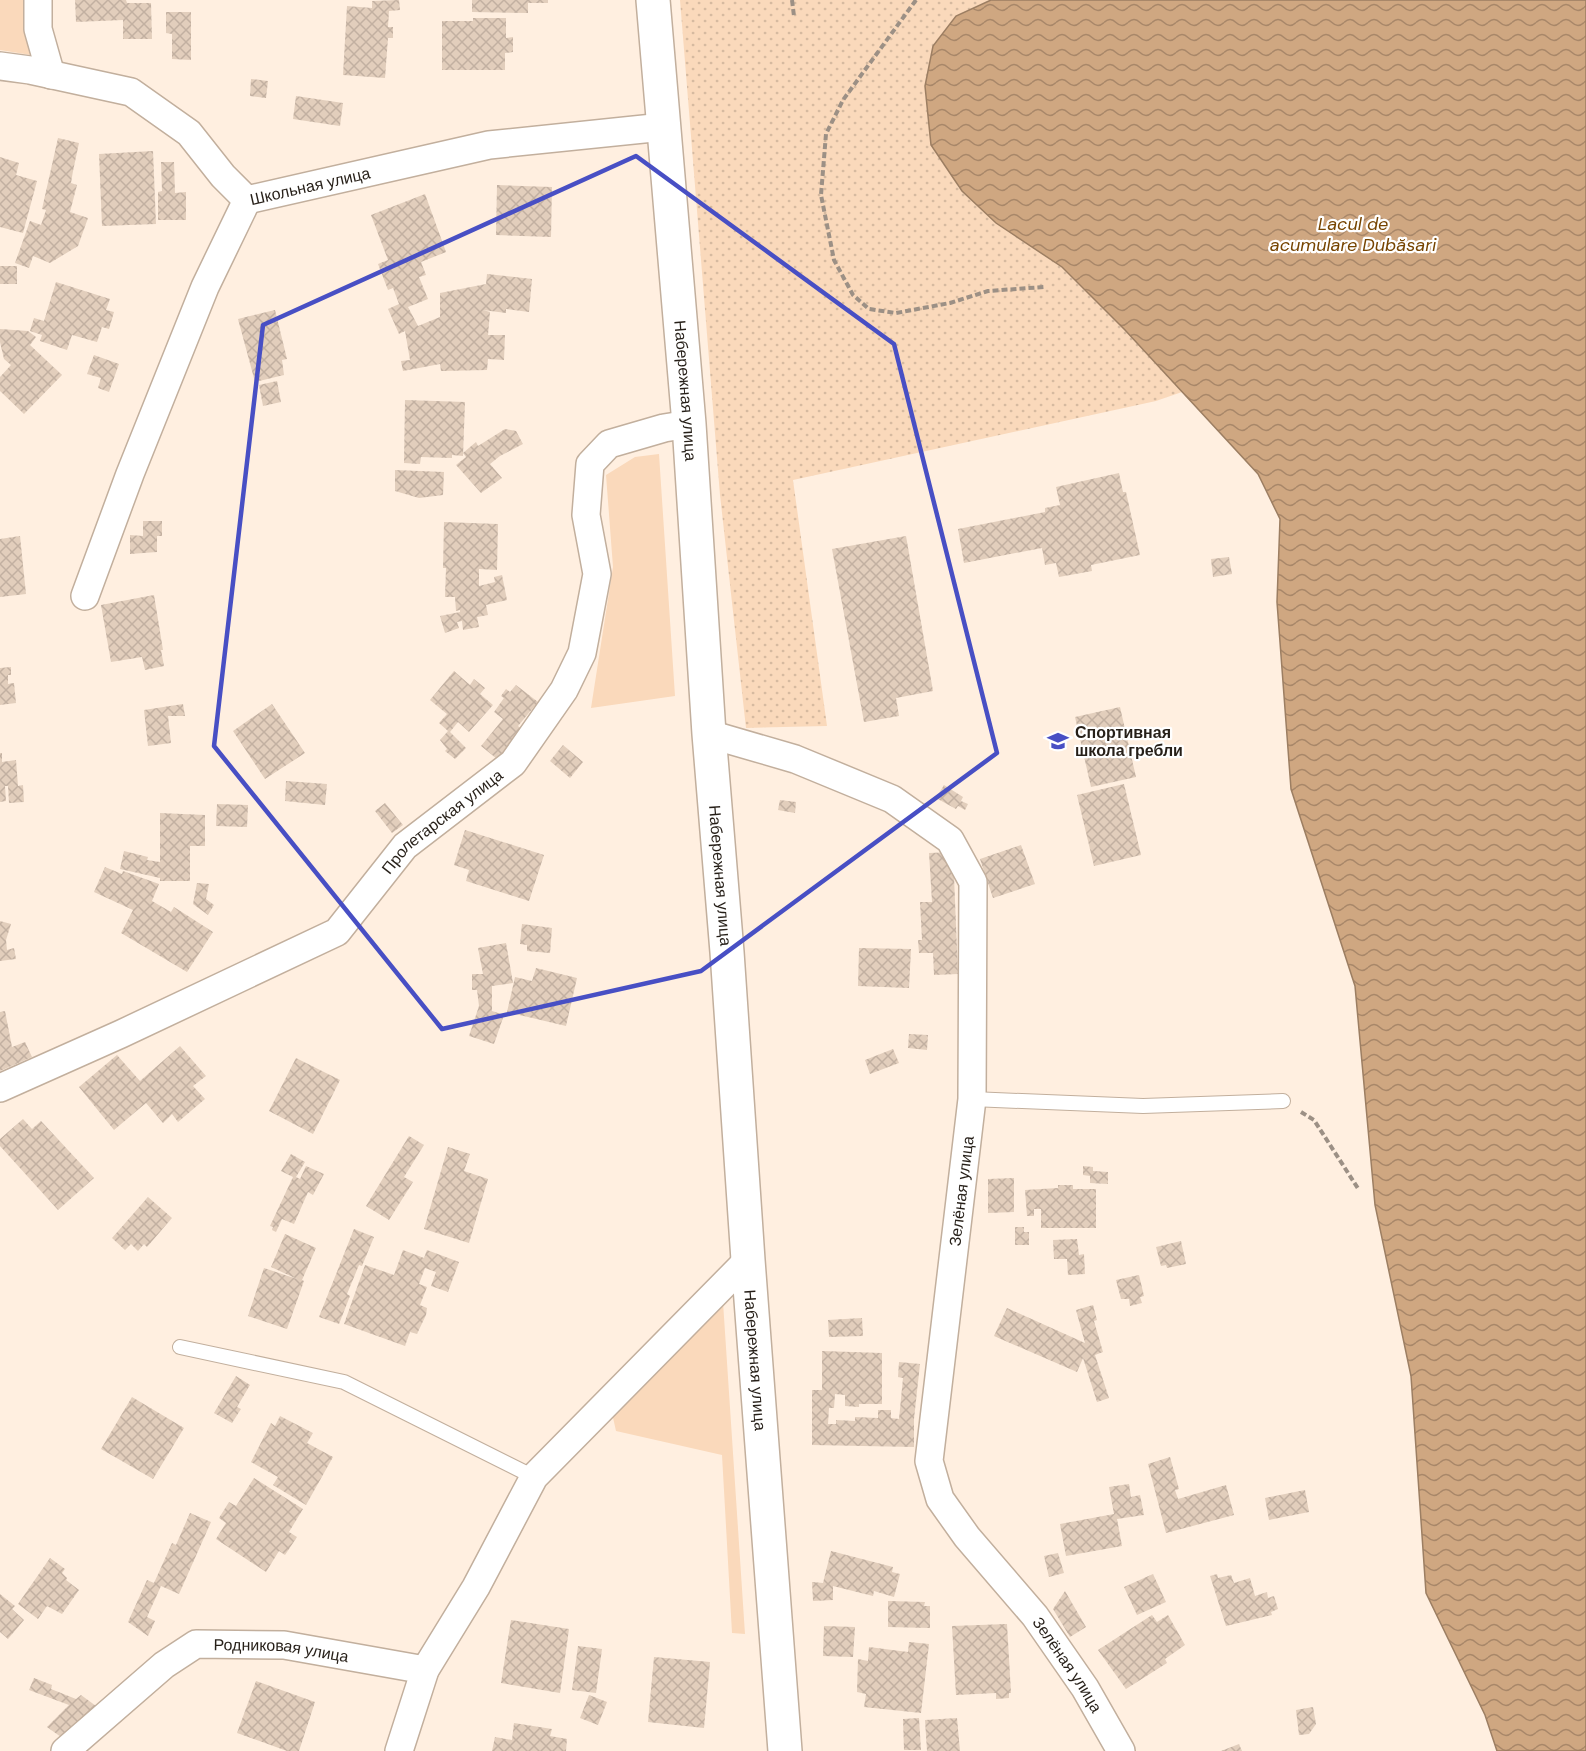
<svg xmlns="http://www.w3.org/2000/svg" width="1586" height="1751" font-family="'DM Sans',sans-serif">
<defs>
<pattern id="park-dots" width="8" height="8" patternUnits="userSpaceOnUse" patternTransform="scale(1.5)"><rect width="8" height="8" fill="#fad9bb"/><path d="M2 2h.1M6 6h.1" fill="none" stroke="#d6baa0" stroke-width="1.8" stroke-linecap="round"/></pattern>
<pattern id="water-waves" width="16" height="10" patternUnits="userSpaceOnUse" patternTransform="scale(1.5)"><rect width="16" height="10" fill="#cfa781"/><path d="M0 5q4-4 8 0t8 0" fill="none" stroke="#a88769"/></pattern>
<pattern id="building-cross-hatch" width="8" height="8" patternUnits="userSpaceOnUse" patternTransform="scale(1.5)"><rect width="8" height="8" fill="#e2cebc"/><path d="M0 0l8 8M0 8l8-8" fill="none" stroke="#c2b0a1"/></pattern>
</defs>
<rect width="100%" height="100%" fill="#ffefe0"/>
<path fill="#fad9bb" d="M0,0H26L31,55L0,50Z
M659,454L675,696L591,708L613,567L606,475L635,457Z
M723,1302L745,1634L732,1633L722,1455L616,1431L612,1413Z"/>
<path fill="url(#park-dots)" d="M680,0H991L956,16L933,46L925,86L958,187L996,223L1062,267L1125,330L1182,392L1156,401L793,480L827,726L746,728L720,495Z"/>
<path fill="url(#water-waves)" stroke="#9c7e62" stroke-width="1.5" d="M991,0H1586V1751H1497L1485,1715L1426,1593L1411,1376L1375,1205L1355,986L1291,789L1277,602L1280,519L1258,474L1125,330L1062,267L996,223L962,191L931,145L925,86L933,46L956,16Z"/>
<path fill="url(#building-cross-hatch)" d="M75,0H126L127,3H151L152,39H123V20L76,22Z
M399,0L400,10L389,11L388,27H393V38H388L385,78L343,75L347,6L372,8V1Z
M472,0H548V3H528V13L472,12Z
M166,12H191V60L172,59V34L166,33Z
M473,18H506V38L513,37V52L505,53V70H442V21H473Z
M251,79L268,81L266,98L250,96Z
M296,96L343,103L340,126L293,119Z
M58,138L79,143L73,171L71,183L77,185L70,212L88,218L78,246L50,263L33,256L29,268L15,263L30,221L41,225L46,210L42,209Z
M153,151L156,224L102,226L99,154Z
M0,157L19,163L16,175L37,181L23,233L0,227Z
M161,162H174L175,193L186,192V220H158V192L162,191Z
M497,185L552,187L551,237L496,235Z
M425,194L446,252L421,262L426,275L419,277L428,299L408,307L418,326L440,317V293L486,284L487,274L532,279L529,312L506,309V313L483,310L490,312L488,335H505L504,360L488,359L487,370L441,371L440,364L403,371L401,361L410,360L405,331L399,334L388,309L399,304L393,288L388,290L378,264L388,260L371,215Z
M0,266H17V284H0Z
M56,282L110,299L106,310L114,312L109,329L102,327L97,342L72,335L67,350L40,341L42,335L30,331L34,318L44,321Z
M275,310L287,359L282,360L284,375L255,382L238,319Z
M0,329L28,331L36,337L30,345L62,375L24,414L0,391V377L11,365L4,359L0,342Z
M94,355L119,364L109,392L98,388L101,378L87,374Z
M277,381L281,402L263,406L259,385Z
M405,400L465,402L463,456L452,455V458L421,457L420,464L404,463Z
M505,429L516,431L523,444L500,456L490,464L502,478L481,493L456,465L466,457L463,453L476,442L478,446Z
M395,470L444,472L443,495L419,498L395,491Z
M1119,473L1123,492H1126L1140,555L1091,565L1092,571L1059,577L1056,563L1045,565L1042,548L964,563L958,529L1045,512V508L1060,505L1056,487Z
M143,521H162V536H157V552L130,554V535L143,536Z
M444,522L498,524L497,570L479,569V586L495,582L494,577L502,575L507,600L486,605L488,615L477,617L479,627L463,630L462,621L457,622L459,628L445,633L440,616L460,612V610L456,611L455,597H445L446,568H443Z
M20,536L26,594L0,597V539Z
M906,536L933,691L896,698L899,716L864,722L832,549Z
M1229,557L1232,574L1213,577L1211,559Z
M154,595L163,650H161L164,666L145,670L142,657L111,662L101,605Z
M11,667V675H8V684L14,683L16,703L0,705V668Z
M454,671L470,685L474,679L485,688L480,694L493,705L469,732L458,722L450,732L466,748L455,759L445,751L447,749L440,740L448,731L439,723L447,714L430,700Z
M516,685L538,702L518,726L526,733L502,763L481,746L503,719L494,712L504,698L501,696L506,689L510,692Z
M183,704L185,716H168L171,743L148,746L144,710Z
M272,704L305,753L265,779L233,731Z
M1120,707L1136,777L1091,787L1075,717Z
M563,745L583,762L570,778L550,761Z
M0,753H2V762L16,760L18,786L23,785L24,802L9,803L8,786H5L6,801L0,802Z
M286,781L327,784L325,805L285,801Z
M1124,784L1141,855L1094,866L1077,795Z
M944,785L963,797L961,801L968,804L965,810L958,806L956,809L936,798Z
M780,800L796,802L795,813L778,810Z
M385,803L403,825L392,833L375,811Z
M217,804L248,805L247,827L216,826Z
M160,813L205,815V846H190V881H160V878L120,869L124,851L148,857L147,860L160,862Z
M465,830L544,855L529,901L466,881L469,870L454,865Z
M1021,845L1035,884L993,898L980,859Z
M953,852L958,974L934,975L933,953H919L918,940H922L920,902H932L929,853Z
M105,867L122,874L123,871L159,884L152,901L171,912L174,907L213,932L187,972L121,933L133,910L94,892Z
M197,883L209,884L206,899L214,905L208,915L193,904Z
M0,921L11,924L6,940L7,950L14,948L16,959L0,961Z
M522,924L552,928L550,953L527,951V945L520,944Z
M506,943L513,983L492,986V1011L504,1015L494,1044L469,1036L479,1006L477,990H472V974H483L478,948Z
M859,948L911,949L909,988L858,986Z
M536,968L577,978L566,1026L507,1012L515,977L532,981Z
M5,1011L12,1047L25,1042L32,1057L0,1071V1012Z
M909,1034L928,1035L927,1050L908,1048Z
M180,1046L206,1076L193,1086L205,1099L178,1122L172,1114L163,1123L146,1103L114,1130L79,1087L117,1055L140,1081Z
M893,1049L899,1063L870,1074L865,1060Z
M296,1058L340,1080L313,1134L269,1111Z
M23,1119L32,1129L41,1121L94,1178L58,1210L0,1146V1139Z
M409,1136L424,1145L404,1177L413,1182L389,1220L366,1206Z
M448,1147L470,1154L464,1171L488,1179L469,1243L424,1229Z
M291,1154L305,1162L296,1177L300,1179L306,1166L324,1174L313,1195L308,1192L294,1224L282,1219L276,1232L272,1230L273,1227L270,1226L293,1177L281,1171Z
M1083,1166L1093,1167V1171L1108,1172V1184L1090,1183V1176L1083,1175Z
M1014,1178V1212L988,1213V1179Z
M1058,1185H1073V1189H1096V1228H1041V1209H1034V1216H1027L1025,1190L1058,1188Z
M148,1197L172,1218L147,1247L144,1244L138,1251L131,1244L125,1250L112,1238Z
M1015,1227H1024V1232H1029V1245H1015Z
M354,1229L374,1237L362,1266L359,1265L347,1294L350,1296L339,1324L319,1317Z
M285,1234L316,1248L302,1280L304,1281L287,1329L248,1316L264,1268L297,1279L271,1267Z
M1077,1239L1079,1255L1084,1254L1085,1274L1068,1275L1067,1259H1054L1053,1240Z
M1181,1241L1186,1264L1167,1268L1166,1265L1161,1266L1156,1247Z
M403,1250L424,1258L427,1250L459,1262L448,1292L431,1286L436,1272L425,1268L419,1284L427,1287L420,1305L427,1308L426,1315L417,1334L410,1332L405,1346L344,1324L365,1265L394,1275Z
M1139,1275L1144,1296L1140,1297L1142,1303L1130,1306L1129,1299H1121L1116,1280Z
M1093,1305L1097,1320L1094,1321L1103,1352L1095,1355L1109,1398L1097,1402L1083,1358L1077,1372L994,1336L1007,1308L1085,1343L1076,1310Z
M862,1318L863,1336L829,1337L828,1320Z
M822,1351L882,1353V1404H859V1407L845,1406V1395L835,1394L834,1408H829L828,1424H836V1420L855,1421V1417L878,1418V1410H891V1418L899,1419L903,1378L898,1377L899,1362L920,1364L914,1419V1447L812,1445V1390H822Z
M236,1376L250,1385L237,1407L241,1409L232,1423L214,1413Z
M132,1397L184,1428L153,1479L101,1449Z
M280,1416L313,1433L307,1443L333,1457L306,1505L273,1485L278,1477L251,1462L271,1423L275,1426Z
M1170,1457L1179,1489L1175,1490L1178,1499L1226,1485L1234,1515L1166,1533L1148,1464Z
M254,1478L303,1509L289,1532L297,1537L285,1555L279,1551L266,1572L216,1539L226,1523L219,1518L229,1502L236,1506Z
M1129,1484L1131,1497L1140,1495L1144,1515L1117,1519L1122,1546L1066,1556L1060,1524L1114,1514L1109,1487Z
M1305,1490L1309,1512L1269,1520L1265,1498Z
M190,1513L211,1522L179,1594L161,1586L147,1617L155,1621L148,1636L128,1622L147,1580L154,1583L172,1543L176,1545Z
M831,1551L893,1567L892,1572L900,1574L894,1597L874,1591L873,1596L833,1586V1600L813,1601L812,1582L823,1583Z
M1058,1553L1064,1573L1049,1577L1044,1556Z
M50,1558L65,1569L62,1573L67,1578L66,1580L79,1590L62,1614L47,1606L38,1619L18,1604Z
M1153,1574L1166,1602L1137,1615L1124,1587Z
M1217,1574L1218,1578L1231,1575L1234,1583L1250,1578L1255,1596L1267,1592L1268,1598L1274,1596L1278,1609L1271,1612L1272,1615L1226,1626L1210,1576Z
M1065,1591L1086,1627L1070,1637L1053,1609Z
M0,1594L15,1606L12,1609L24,1620L8,1639L0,1632Z
M888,1601L925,1602L924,1606H930V1628L888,1627Z
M1152,1615L1157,1622L1168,1615L1185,1645L1165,1659L1167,1663L1126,1689L1098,1650Z
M511,1620L569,1629L560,1693L501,1683Z
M1007,1624L1011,1693H1009V1698L996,1699V1693L956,1695L952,1626Z
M824,1626L855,1627L853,1657L823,1656Z
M909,1642L929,1644L921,1713L864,1707L866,1694L857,1692L858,1659L868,1661L869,1647L908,1652Z
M578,1646L602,1649L596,1693L572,1690Z
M654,1657L710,1662L704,1728L648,1722Z
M34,1678L52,1685L51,1689L76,1699L81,1695L96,1706L61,1737L47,1727L69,1705L29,1690Z
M256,1681L315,1702L299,1751H287L237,1733Z
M589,1695L607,1702L598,1725L580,1718Z
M1313,1707L1316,1724L1309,1734L1299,1735L1296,1710Z
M919,1718L921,1750H904L903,1719Z
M957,1718L960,1751H927L925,1720Z
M514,1723L552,1729L550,1736L567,1739L566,1751H492L495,1737L512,1740Z
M1239,1744L1242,1751H1221Z"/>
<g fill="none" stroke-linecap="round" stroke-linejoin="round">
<defs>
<path id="lane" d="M972,1099L1143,1106L1283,1101
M180,1347L344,1382L534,1477"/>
<g id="street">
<path d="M38,0V29L51,75"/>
<path id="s1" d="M0,66L30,70L131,92L189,133L223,176L247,200L489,145L663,127"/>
<path d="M85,596L130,474L205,287L247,200"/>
<path id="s2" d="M709,734L795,759L892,799L950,840L973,882L972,1099L929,1461L940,1499L967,1537L1035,1616L1085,1688L1121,1751"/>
<path id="s3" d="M0,1088L121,1034L337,932L405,846L513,763L564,690L582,653L597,574L586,515L590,464L609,444L664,428L689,424"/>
<path id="s4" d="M65,1751L164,1665L196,1644L284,1645L425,1670"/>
<path d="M399,1751L425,1670L476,1587L534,1477L748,1260"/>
</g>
<g id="secondary">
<path id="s5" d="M653,0L689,424L709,734L727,952L748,1260L785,1751"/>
</g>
</defs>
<use href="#lane" stroke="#c2af9d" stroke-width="16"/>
<use href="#street" stroke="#c2af9d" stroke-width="30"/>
<use href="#secondary" stroke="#c2af9d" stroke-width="36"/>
<path stroke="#9c9085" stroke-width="4" stroke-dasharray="6 3" stroke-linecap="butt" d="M792,0L794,16
M916,0L843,100L826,134L821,195L834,260L853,295L869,309L896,313L950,303L988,291L1044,287
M1301,1112L1314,1120L1359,1190"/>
<use href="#lane" stroke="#fff" stroke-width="14"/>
<use href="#street" stroke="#fff" stroke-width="27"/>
<use href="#secondary" stroke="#fff" stroke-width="33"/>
</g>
<path fill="none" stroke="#484fc4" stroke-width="4.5" stroke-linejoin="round" d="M636,156L894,344L997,753L701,971L442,1029L214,746L263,325Z"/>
<defs>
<symbol id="school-bare" viewBox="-9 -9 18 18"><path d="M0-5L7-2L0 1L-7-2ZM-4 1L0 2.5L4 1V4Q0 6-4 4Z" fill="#484fc4" stroke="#fff" stroke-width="2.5" paint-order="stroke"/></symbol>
</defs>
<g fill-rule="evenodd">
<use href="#school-bare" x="1043" y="726" width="30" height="30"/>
</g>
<g text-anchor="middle" stroke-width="4.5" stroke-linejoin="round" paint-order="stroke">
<g font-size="16" fill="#261f18" stroke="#fff">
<text dy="6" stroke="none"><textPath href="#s1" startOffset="358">Школьная улица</textPath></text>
<text dy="6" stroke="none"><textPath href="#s5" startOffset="392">Набережная улица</textPath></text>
<text dy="6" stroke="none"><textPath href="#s3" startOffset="525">Пролетарская улица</textPath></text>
<text dy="6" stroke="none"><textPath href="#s5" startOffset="878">Набережная улица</textPath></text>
<text transform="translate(961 1191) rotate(-83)" y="6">Зелёная улица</text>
<text dy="6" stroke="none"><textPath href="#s5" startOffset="1364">Набережная улица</textPath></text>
<text dy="6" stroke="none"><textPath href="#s4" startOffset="255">Родниковая улица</textPath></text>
<text dy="6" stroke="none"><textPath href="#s2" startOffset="1144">Зелёная улица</textPath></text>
</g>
<g font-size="16" font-weight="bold" fill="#261f18" stroke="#fff" text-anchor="start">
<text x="1075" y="738">Спортивная<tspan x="1075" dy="18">школа гребли</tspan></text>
</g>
<g font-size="18" font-style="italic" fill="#764400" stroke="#fff">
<text x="1353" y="230">Lacul de<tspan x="1353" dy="21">acumulare Dubăsari</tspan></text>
</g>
</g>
</svg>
